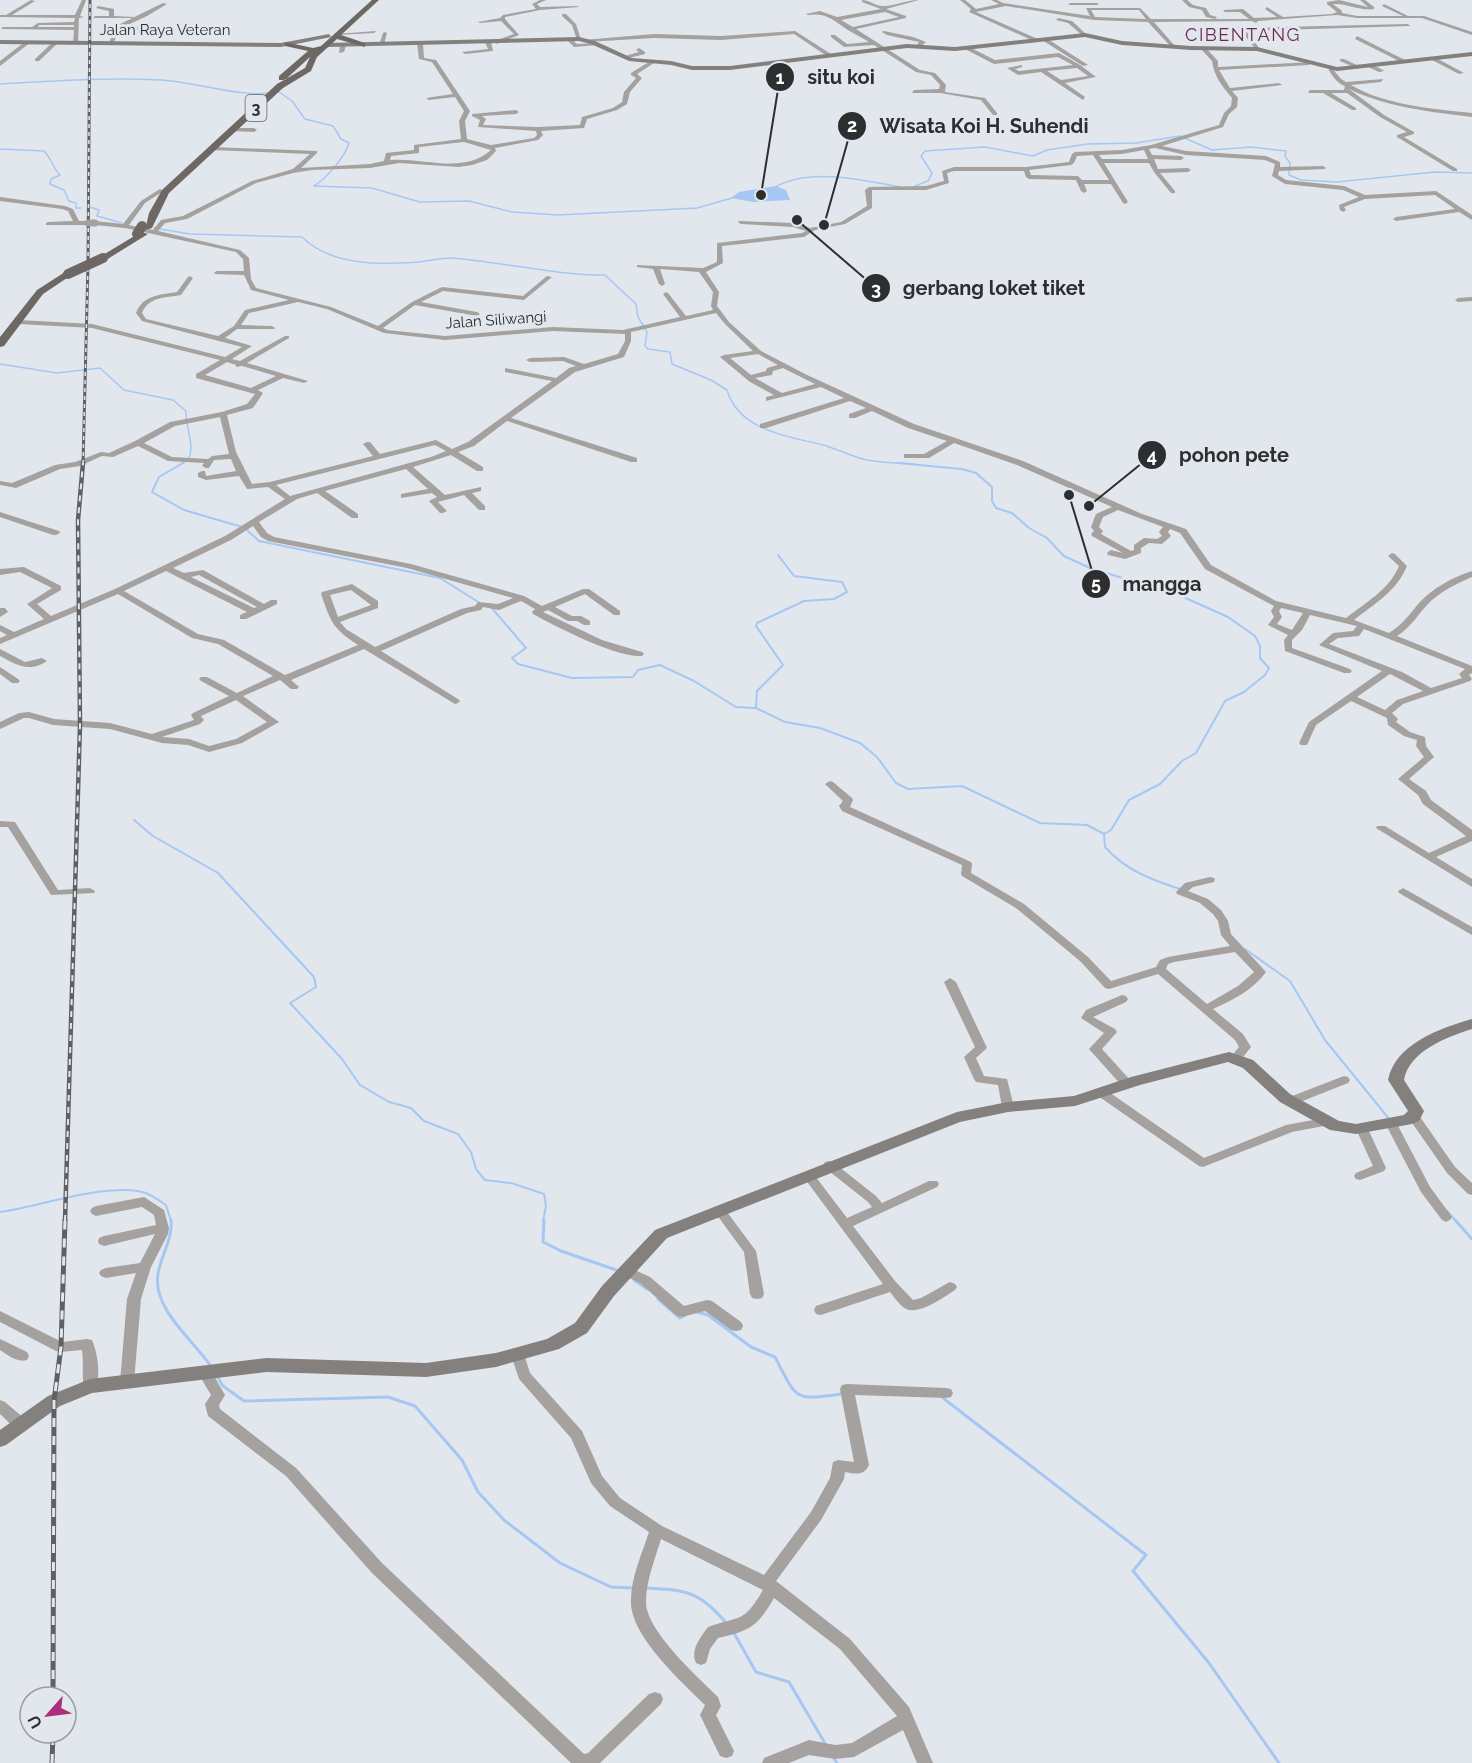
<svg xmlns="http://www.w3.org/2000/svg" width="1472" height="1763" font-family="Raleway,sans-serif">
<rect width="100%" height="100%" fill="#e2e7ed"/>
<path fill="#a6c7f3" d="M775,186L786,190L790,200L753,202L731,198L739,192Z"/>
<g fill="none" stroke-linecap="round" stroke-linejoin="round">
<path stroke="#a6c7f3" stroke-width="1.5" d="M0,84C53,81 108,77 161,80C195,82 238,97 270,93
M279,92L292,101L305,119L333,126L341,139L349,143C345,157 326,179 314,186L372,188L420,202L469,201L512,212L558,215L697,208L732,198
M0,149L44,151C52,159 52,167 60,175L51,179L50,184L64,190L69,201L76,203V208H81
M915,186L928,181L932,173L921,156L925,151L985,147L1033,156L1047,150L1088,144L1136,143L1180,136L1212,150L1251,147L1286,151L1285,156L1290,163L1289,175L1301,180L1337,182L1435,172L1472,173
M774,188C808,167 863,180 900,187
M90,207L99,210L97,216L122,223
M154,228L190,234L302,237C331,266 381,265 419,262C429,261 440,258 451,258C502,262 553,275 605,275L636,304L638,317L647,332L645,346L648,349L670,352L672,364L711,380L727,390C739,431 788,436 823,445C838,449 852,457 867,460C882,463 899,463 914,464
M0,364L57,373L100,368L124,390L173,400L186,411C185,426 195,444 189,458
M181,464L185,462"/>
<path stroke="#a6c7f3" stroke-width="2" d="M183,463L159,477L152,492L184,510L242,527
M898,463L962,469L976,473L992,487V501L996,508L1012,513L1029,528L1047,538L1064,556L1090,568L1181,596L1228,617L1255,636L1260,646V658L1269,668L1265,675L1244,692L1225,701L1196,753L1182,761L1160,784L1129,800L1111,830L1104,834
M247,530L259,541L440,578L480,603
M778,555L794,576L842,582L847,592L834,599L804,601L757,623L756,626L783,665L757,691L756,708L785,722L820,728L860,743L877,757L896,783L908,789L962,786L1040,823L1087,825L1104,834L1105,847C1125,870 1152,880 1180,889
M491,607L526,648L512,658L518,664L572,678L633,677L638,670L660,665L694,681L736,707L755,708
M134,820L153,836L218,873L314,977L316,987L290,1003L342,1059L360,1085L389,1102L411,1108L424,1121L458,1134L471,1152L476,1169L485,1180L511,1183L544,1194L546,1206L543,1221
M1245,949L1290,981L1325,1040L1390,1120
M1447,1211L1456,1221
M0,1212C37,1207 112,1181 146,1193C153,1196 160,1201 166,1205L171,1221"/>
<path stroke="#a6c7f3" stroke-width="3" d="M171,1220C173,1239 161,1255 158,1274C152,1308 192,1339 210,1365
M544,1220L543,1242L561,1251L619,1271
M1455,1220L1472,1239
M634,1280L647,1289
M658,1299L680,1318L684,1316
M697,1312L708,1315L751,1347L775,1357C797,1399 793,1401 841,1394
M218,1378L223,1386L244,1401L388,1397L415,1406L462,1460L478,1492L504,1520L560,1563L611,1587L635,1588
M943,1398L1146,1555L1133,1571L1209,1663L1279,1763
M646,1588C685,1590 700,1591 726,1623
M734,1633L756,1672L789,1682L826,1745
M833,1757L837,1763"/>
<path fill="#a4a19f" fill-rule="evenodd" d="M31,0L35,1L12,15H75L82,0H86L80,16L84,17L79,18L78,44L73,43L74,30L1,29L3,27H32L38,23L74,22L75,18L0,17V15H6ZM39,25H74V27H38Z
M540,0H546L537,4L540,7L577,6L579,7L540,10L505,17V19L519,35L496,44L494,41L514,34L501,21L480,23L478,22L500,18L503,15L536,9L532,4Z
M862,0C870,0 876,7 885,6C897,5 907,0 919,0L886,9L906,16V18L856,29L920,70L935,73L946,85L945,92L985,98L997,113V115H993L981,100L940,93H912L914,90L939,89L940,85L931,75L916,72L874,45L844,47L831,37V35H835L847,44L869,42C863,38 854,34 848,30C834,21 827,12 808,15L806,14L820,11L837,17L881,9L862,2ZM885,12L899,17L853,27L841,20Z
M960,0H965L976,9L999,4L991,0H997L1003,3L1090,16L1086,8H1140L1151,19H1215L1206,17L1202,10L1189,7L1182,0H1187L1193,5L1206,8L1210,15L1217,17L1215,19H1249L1240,12H1225L1223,10L1243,9L1254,18L1277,17L1265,9L1267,7L1283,17L1332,14L1337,12L1327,4V2L1339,0L1368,7L1360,0H1365L1374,7V9C1359,11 1347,3 1333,4L1342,11V13L1357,16H1403L1382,6L1384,4L1408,16H1424L1472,32V35L1422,18H1357L1337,15L1258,21L1256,23L1252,21L1154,22L1174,45L1172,48L1148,22L1094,20L1006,6L976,12L1038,39L1036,42L969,12L971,9ZM1091,10H1139L1146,19L1095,17Z
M163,3L167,4L147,16L119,29H134L145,23L147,25L135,32H116L117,34L114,43L109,44L112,34L110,29Z
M1070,3H1097L1099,4L1097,5H1068Z
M98,6L114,9V16L135,17L133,18H93L95,16H109V11L96,8Z
M562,14H566L576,24L581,40H577L572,25L562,16Z
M1058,18L1072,21L1087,35L1083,36L1068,23L1056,20Z
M1408,24L1410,26L1246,31L1260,49L1257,51L1238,27L1240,26L1244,28Z
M376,31L374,33L338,35L336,34Z
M795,31L831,54V56H827L794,34L721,40L654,38L586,42L583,40L654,34L721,36Z
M884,31L913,37L926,42L920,47H916L919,42L887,35L882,32Z
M385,32L387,33L384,44L379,45L383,33Z
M1357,36L1407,61L1408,62L1403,63L1355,39Z
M569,37L577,44L595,43L598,45L574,47L566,39Z
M1042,38H1046L1088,65L1083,66L1042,40Z
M488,40L491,42L493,51L465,54L462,52L488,49L485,42Z
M26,41L31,42L0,66V61Z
M420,41L423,43L424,58L436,60L470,111L465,121L467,139L491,145L534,138L537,135L536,131L478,127L480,120L472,116V114L516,110L519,112L516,114L482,116L486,119L483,125L538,127L580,125L582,117L613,108L622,102L624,92L636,78L631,75V73L649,62L654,63L637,74L642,78L630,92L627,104L617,110L587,119L584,128L541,131L543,135L538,140L495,148L496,151L487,160L472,165L459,167L399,163L370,168L312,170L293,173L256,183L187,219L165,223L158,231L240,250L249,258L251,279L256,288L331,307L378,326L412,302L442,287L523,296L547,276L552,277L524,300L443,291L421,302L477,312L480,314L477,316L415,305L383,328L387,330L445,336L553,327L623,330L680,317L663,294L666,292L668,293L686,316L713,310L711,306L713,292L699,272L660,269L665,284L662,286L659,284L653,269L637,267V265L703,268L717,262V243L802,233L806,231L793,227L741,224L738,222L739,221L793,223L810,228L841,222L867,206L865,190L869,187L926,186L944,181L942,171L954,167H1026L1069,162L1072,154L1075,152L1122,150L1151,145L1219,125L1224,113L1231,106L1232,98C1222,86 1214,76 1212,61L1201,49V47H1205L1218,61V67L1311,62L1309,65L1219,70L1230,88L1279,83L1282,85L1232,91L1238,98L1237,107L1229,114L1223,127L1162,146L1186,151L1266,156L1280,162V167L1323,166L1326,168L1325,169L1279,171L1278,175L1286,180L1344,186L1365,195L1436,191L1472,215V220L1459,212L1396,221L1393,219L1396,217L1455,209L1435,195L1365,199L1344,207L1346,210L1343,212L1340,210L1339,205L1359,197L1343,190L1285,184L1272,176L1275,164L1265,160L1186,155L1155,148L1149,149L1152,155L1181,156L1184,158L1181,160L1154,159L1158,169L1188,168L1191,170L1188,172L1160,173L1175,191V193H1171L1154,172L1149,163H1104L1128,202L1125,204L1123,203L1111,184H1084L1087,191L1084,193L1081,191L1076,180L1029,179L1026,177L1024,171H954L947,173L949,183L926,190H872V208L845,224L815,230L804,237L722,246L723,263L706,272L719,292L717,306L729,322L761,351L805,374L914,424L1023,461L1142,514L1186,529L1211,565L1276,601L1346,618C1365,603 1389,590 1399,566L1388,556L1392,553L1395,554L1407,566C1397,591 1374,604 1354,620L1389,633C1402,625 1410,614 1419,603C1433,588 1453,577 1472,571V577C1456,584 1439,592 1427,605C1417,616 1410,628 1397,636L1472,666V673L1469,675L1472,679L1470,681L1403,704L1392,713L1398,719L1396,722L1410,732L1425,737L1426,746L1434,757L1409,779L1426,791L1431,800L1472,830V841L1436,857L1472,879V887L1376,828L1377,826H1385L1429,853L1466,836L1423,804L1418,795L1398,779L1424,757L1416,746L1417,740L1404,736L1388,725L1387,718L1351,701L1316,725L1307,745H1301L1299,743L1309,722L1382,671L1319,645L1333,633L1353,631L1357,626L1310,615L1302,630L1292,640V648L1350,669L1352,671L1350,673H1344L1285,651L1284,640L1288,635L1268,625L1274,617L1271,611L1274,606L1205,569L1180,533L1170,529L1168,532L1171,536L1162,544L1149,543L1141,548V553L1125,559L1108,555L1107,553L1111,550L1123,553L1092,536L1091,534L1094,531L1091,527L1096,514L1112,507L1017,465L954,443L929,458H904V454H924L947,441L908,428L872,411L855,418H849V414L866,408L850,401L766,428H760V424L844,398L821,387L766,401V397L774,395L750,382L720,357L724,355L753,351L725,324L716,313L631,332V341L624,357L575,372L511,418L637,458V462H631L507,421L474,446L458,452L483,467V471H477L451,455L413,467L445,495L481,487V491L472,493L485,506V510H479L464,495L438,502L447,511L443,513H440L429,501L437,497L432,493L401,498V494L428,489L406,469L325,491L358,514V518H352L317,493L297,499L259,522L267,533L274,537L411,564L524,596L542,606L583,589H589L620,611V615H614L585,594L555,607L572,616H581L590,621V625H584L577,621H568L548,610L543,612L602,640L642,652L644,654L642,656C616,658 557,627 533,614L532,612L535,609L521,601L499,610L483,607L481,610L467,613L381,651L458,699L460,701L458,703L455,704L364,649L291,680L299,687L297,689H291L280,680L243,696L279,722L242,743L209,752L188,745L162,743L110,729L53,725L29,718H24L0,729V722L19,713L29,712L54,719L110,723L152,734L194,720L191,715L193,713L229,696L201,681L199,679L201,677H207L237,693L273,676L218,644L192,638L118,594L0,644V638L7,635L0,631V625L14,632L44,619L27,604L52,588L20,572L0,575V569L24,567L61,586V590L37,604L51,616L115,589L225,536L285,499L268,487L247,489L239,476L206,480L198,477V473L202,471H205L206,476L236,471L231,459L214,460L209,468H206L202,466L204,463L168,461L138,446L113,457L102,456L80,466L60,469L16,488L0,485V481L12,483L55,465L75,462L101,452L109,453L135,441L170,422L222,412L247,404L255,394L196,378V374L220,360L92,328L19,324L16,322L19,320L92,324L225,357L242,347L142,321L136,313C143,295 159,295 177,292L188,277L190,276L193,278L181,295C166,298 149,296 142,313L146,319L218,336L234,326L245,310L289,300L251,290L244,275L215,274L214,273L217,271H244L243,259L236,252L125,228L95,225L92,223L95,221L123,224L141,201L160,189L162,190V192L145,203L129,225L153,230L161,220L183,216L252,181L293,169L310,154L210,150V148L212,147L317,151V153L301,168L370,164L384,161L386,153L414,150V145L461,139L459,121L464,111L455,97L429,100L426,98L453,94L432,62L419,59L417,43ZM464,142L491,150C463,175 423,157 390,160L391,156L419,153V147ZM1144,150L1148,159H1102L1099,155L1122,154ZM1093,155L1109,180H1082L1078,176L1031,175L1029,170L1071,165L1074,163L1077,156ZM298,302L327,309L384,333L445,340L553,331L625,334V341L618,354L584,364L564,357L530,358L526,360L530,362L563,361L576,366L569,368L556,378L505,368V372L552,381L468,442L452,449L436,440L380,454L370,442H367L363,444L373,456L270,482L252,484L236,452L227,415L253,408L263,393L258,390L283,378L304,383L308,381L247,363L289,338V336H285L240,361L232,359L252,346L225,338L237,329H274L275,328L272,326L241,325L249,313ZM758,354L778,365L767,368L766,371L751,375L730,358ZM227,362L236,365V367L242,366L276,376L251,388L205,375ZM783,368L815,384L782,393L755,378L772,375L773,371ZM220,417L229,454L212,456L208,459L172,457L144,443L175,426ZM435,445L446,451L431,457L290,496L276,485ZM1118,510L1163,527L1159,532L1162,536L1157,539L1144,538L1134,545V550L1131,551L1101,534L1103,531L1099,527L1103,517ZM253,526L261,537L268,541L407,568L513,598L498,604L478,602L475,606L461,609L375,647L346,629L340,622L378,608V601L352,584L322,592L321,594C331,622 332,628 358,645L285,675L224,640L198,634L124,591L166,571L247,612L240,615V619H246L277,604V600H271L264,604L203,570L184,573L173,568L231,540ZM199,575L257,607L254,608L191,577ZM351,590L371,605L338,617L330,595ZM1281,608L1303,613L1292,630L1277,624L1282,617L1279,611ZM1364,629L1465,669L1459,674L1462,678L1431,688L1402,672L1329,644L1338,638L1359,636ZM1390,674L1423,691L1397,700L1385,710L1357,697ZM236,700L267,722L236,739L209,746L189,739L162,737L200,724L204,720L201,716Z
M53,42L58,43L39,61H35V59Z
M343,43L346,45L344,52L339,53L340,45Z
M965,47H969L995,60L1059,53L1080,65L1096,77L1065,83L1085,97L1083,100L1041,72L1018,75L1007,68L1022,65V67L1015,69L1019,71L1073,65L1058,57L994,64L965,49ZM1077,68L1088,76L1061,80L1047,71Z
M639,48L645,52V54L625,59L622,57L639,52L636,50Z
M1432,58H1436L1464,73L1459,74L1432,60Z
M1340,59H1344L1361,67L1356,68L1340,61Z
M1370,64L1383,70L1384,71L1379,72L1368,67Z
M1328,68H1332L1341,79L1346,82L1383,79L1381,82L1351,85C1384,105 1434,109 1472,113V117C1431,112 1386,107 1349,89L1384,115L1414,132V134L1404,137L1457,169V171H1453L1397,137V135L1407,132L1380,117L1347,93H1331L1356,108V110H1352L1323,93H1308L1310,90H1344L1345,86C1339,85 1330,74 1328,68Z
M233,128H254L257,130L254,132L231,131V129Z
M0,197L65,206L73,209L79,221H88L91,223L88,225H46V223L48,222L73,221L68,211L62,209L0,201Z
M1472,297V301L1458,302L1455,300L1458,298Z
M0,512L59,531L60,533L56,535H53L0,517Z
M0,608H5L8,612L0,617Z
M0,649L25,662L42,658L47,661C29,673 17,665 0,656Z
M0,667L18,679L20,681L18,683H12L0,674Z
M830,781L833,782L852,798L853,800L850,807L971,862L972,864L971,873L1024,904L1088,957L1111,981L1156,967L1160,960L1168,957L1230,946L1221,935L1218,921L1213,914L1200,903L1177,894L1176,892L1185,883L1210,877L1214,878L1215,880L1214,882L1193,887L1188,891L1208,899L1221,910L1228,921L1231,934L1266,972C1253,990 1233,1000 1213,1009L1243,1034L1251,1047L1240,1061H1232L1230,1058L1239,1047L1235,1040L1158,974L1109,989L1105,988L1080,961L1016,908L962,876L961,874L962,865L842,811L839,806L843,801L825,784ZM1235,952L1254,972L1238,986L1207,1004L1166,969L1168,964L1174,962Z
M0,821L15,822L58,890L90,888L95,891L94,893L51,895L8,827H0Z
M1403,888L1472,927V935L1399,893L1398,891Z
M950,978L956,982L987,1048L976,1058L984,1076L1007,1079L1014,1107L1012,1110H1004L1002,1107L998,1085L976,1082L974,1079L964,1057L975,1047L944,982Z
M1122,995L1126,996L1128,999L1126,1002L1093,1017L1115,1029L1117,1032L1102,1049L1131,1081L1133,1084L1131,1087H1123L1089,1049L1104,1033L1081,1018L1086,1010Z
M1344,1076L1348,1077L1350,1080L1348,1083L1295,1104H1287L1285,1101L1287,1098Z
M1102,1089L1106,1090L1204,1158L1286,1125L1324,1118L1328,1119L1330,1122L1328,1125L1324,1126L1292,1132L1203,1167L1199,1166L1098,1096L1096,1093L1098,1090Z
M1414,1113L1418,1114L1455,1167L1472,1183V1195L1468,1194L1447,1173L1408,1117L1410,1114Z
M1391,1119L1395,1120L1430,1187L1450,1214L1452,1217L1450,1220L1446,1222L1442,1220L1421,1192L1385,1123L1387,1120Z
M1362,1125L1366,1126L1368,1129L1386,1168L1384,1171L1360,1180L1356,1179L1354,1176L1356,1173L1373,1166L1356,1129L1358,1126Z
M829,1161L833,1162L876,1196L882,1203L929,1181H937L939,1184L937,1187L853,1226L895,1281L913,1300L921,1298L950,1282L955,1284L957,1287L955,1290C944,1297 920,1315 906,1309C900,1306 894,1297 890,1292L821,1315L816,1314L814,1310L816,1306L883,1284L802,1175L804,1172H812L847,1218L872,1207L868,1202L825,1168L823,1165L825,1162Z
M144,1197L164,1210L169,1228L168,1234L151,1267L141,1299L134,1382L132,1386L127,1387L122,1386L120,1382L127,1299L136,1273L106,1278L101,1276L99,1273L101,1270L106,1268L140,1263L155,1234L104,1246L99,1244L98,1241L99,1238L104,1236L156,1225L154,1215L142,1207L96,1216L92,1214L90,1211L92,1208L96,1206Z
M720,1206L724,1208L756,1251L764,1294L762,1298L757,1299L752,1298L750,1294L744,1252L714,1211L716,1208Z
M626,1266L650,1277L684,1306L707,1300L712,1301L741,1322L743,1326L741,1330L736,1331L731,1330L705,1311L682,1317L677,1316L640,1283L621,1274L619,1271L621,1268Z
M0,1311L62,1342L87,1339L92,1340C98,1354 101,1376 95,1390L90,1391L85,1390C81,1380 84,1362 82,1350L61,1352L56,1351L0,1322Z
M0,1339L27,1352L29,1356L27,1360C17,1363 8,1355 0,1350Z
M518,1350L523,1351L530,1373L582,1431L602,1476L620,1498L662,1526L764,1575L811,1512L830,1478L833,1462L838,1460L854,1462L840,1389L842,1385L847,1384L946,1388L951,1389L953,1393L951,1397L946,1398L855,1395L869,1465C864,1476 855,1474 845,1472L844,1479L821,1520L776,1581L850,1639L909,1707L933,1763H917L903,1730L854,1757L835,1759L809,1755L789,1763H762L764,1758L809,1740L835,1745L852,1743L897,1716L840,1649L774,1598C758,1626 750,1631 718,1638L710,1649L706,1663L701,1665L696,1663C690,1650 700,1638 708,1627C741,1615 743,1624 763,1590L661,1539C655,1559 646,1581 646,1602C646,1631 698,1677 718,1697L721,1706L716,1715L734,1751L732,1756L726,1758L720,1756L700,1715L705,1705C682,1682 629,1635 631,1600C631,1577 642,1554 649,1532L610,1506L591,1483L571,1438L519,1379L511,1355L513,1351Z
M205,1368L210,1369L225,1395L219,1405L220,1409L296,1468L382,1563L584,1754L588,1753L649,1694L655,1692L661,1694L663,1699L661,1704L600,1763H571L372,1573L286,1476L208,1416L205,1404L211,1395L198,1373L200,1369Z
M0,1400L5,1402L26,1420L28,1424L26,1428C15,1432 8,1421 0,1414Z"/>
<path fill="#84807d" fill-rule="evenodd" d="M1085,33L1122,41L1191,46L1257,47L1337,67L1472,52V56L1337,71L1257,51L1191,50L1122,45L1085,37L955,51L907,48L730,70H692L671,65L629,61L591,44L579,41L327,47L324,45L327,43L579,37L595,41L632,58L671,61L692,66H730L907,44L955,47Z
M329,34L331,37L281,47L0,44V40L281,43Z
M1472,1019V1029C1447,1037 1409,1051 1404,1080L1424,1111L1419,1121L1412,1124L1356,1134L1330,1130L1280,1102L1243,1068L1228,1062L1140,1085L1075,1106L1008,1112L960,1122L667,1238L614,1296L587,1333L559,1349L496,1367L426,1377L267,1372L92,1393L60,1406L6,1445L0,1447V1430L48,1396L90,1379L267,1358L426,1363L496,1353L547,1339L575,1323L602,1286L655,1230L957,1112L1008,1102L1074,1096L1131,1077L1229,1052L1253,1060L1290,1094L1339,1121L1356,1124L1404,1115L1408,1111L1388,1080C1395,1044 1440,1028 1472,1019Z"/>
<path fill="#6e6865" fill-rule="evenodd" d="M372,0H379L341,35L365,43V47L337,39L317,57L311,71L283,88L169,193L152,228L145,230L149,213L162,190L277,84L305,68L310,57L285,80H279V76L308,51L285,46V42L313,48L321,46Z
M141,232L148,234L106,260L98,258Z
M65,272L73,274L43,294L4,346L0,347V337L37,290Z"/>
<defs>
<path id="rail-far2" d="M83,464L88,264L90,0"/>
<path id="rail-far1" d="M65,1221L80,725L78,520L83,463"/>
<path id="rail" d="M53,1697L54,1401L61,1347L65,1220
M52,1763L53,1733"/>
</defs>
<use href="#rail-far2" stroke="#5e6064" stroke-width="3"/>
<use href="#rail-far1" stroke="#5e6064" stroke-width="4.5"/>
<use href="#rail" stroke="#5e6064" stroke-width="5"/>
<use href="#rail-far2" stroke="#e2e7ed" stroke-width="1.5" stroke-dasharray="4" stroke-linecap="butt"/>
<use href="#rail-far1" stroke="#e2e7ed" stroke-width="2" stroke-dasharray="6" stroke-linecap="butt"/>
<use href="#rail" stroke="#e2e7ed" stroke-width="3" stroke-dasharray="9" stroke-linecap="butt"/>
<path stroke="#a4a19f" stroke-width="7" d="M88,223H95"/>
<path stroke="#6e6865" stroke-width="10" d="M137,234L142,226
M68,274L103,258"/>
</g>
<g text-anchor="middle" stroke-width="6" stroke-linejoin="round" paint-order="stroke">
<g font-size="15" fill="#2c2e30" stroke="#e2e7ed">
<text x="165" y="35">Jalan Raya Veteran</text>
<text transform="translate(496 320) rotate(-4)" y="5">Jalan Siliwangi</text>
</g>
<rect fill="#e2e7ed" stroke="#636669" stroke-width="1.5" x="245.5" y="95" width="21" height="26" rx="4.5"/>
<g font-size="16" font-weight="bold" fill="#2c2e30">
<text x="256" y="114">3</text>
</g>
<g font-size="18" letter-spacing="1.5" fill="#6b2c4f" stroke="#e2e7ed">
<text x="1243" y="41">CIBENTANG</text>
</g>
</g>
<path fill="none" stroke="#2c2e30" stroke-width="2" d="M761 195L780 77M824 225L852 126M797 220L876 288M1089 506L1152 455M1069 495L1096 584"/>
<g fill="#2c2e30" stroke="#e2e7ed" stroke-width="2">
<circle cx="761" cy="195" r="6"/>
<circle cx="824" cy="225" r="6"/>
<circle cx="797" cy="220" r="6"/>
<circle cx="1089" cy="506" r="6"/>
<circle cx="1069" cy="495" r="6"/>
<circle cx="780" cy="77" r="15"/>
<circle cx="852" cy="126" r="15"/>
<circle cx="876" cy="288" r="15"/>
<circle cx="1152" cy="455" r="15"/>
<circle cx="1096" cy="584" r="15"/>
</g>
<g font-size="18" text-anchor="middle" font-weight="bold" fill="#fff">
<text x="780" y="84">1</text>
<text x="852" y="132">2</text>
<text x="876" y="295">3</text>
<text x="1152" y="462">4</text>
<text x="1096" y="590">5</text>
</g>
<g font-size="20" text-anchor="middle" font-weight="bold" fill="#2c2e30" stroke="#e2e7ed" stroke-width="6" stroke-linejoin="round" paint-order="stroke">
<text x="841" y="84">situ koi</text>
<text x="984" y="133">Wisata Koi H. Suhendi</text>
<text x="994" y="295">gerbang loket tiket</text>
<text x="1234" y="462">pohon pete</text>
<text x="1162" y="591">mangga</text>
</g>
<g transform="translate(48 1715) rotate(242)"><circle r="28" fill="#e2e7ed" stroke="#999da1" stroke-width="1.5"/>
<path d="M0-4.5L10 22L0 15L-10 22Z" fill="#ac2d7a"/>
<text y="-9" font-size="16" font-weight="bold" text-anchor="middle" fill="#2c2e30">U</text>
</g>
</svg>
